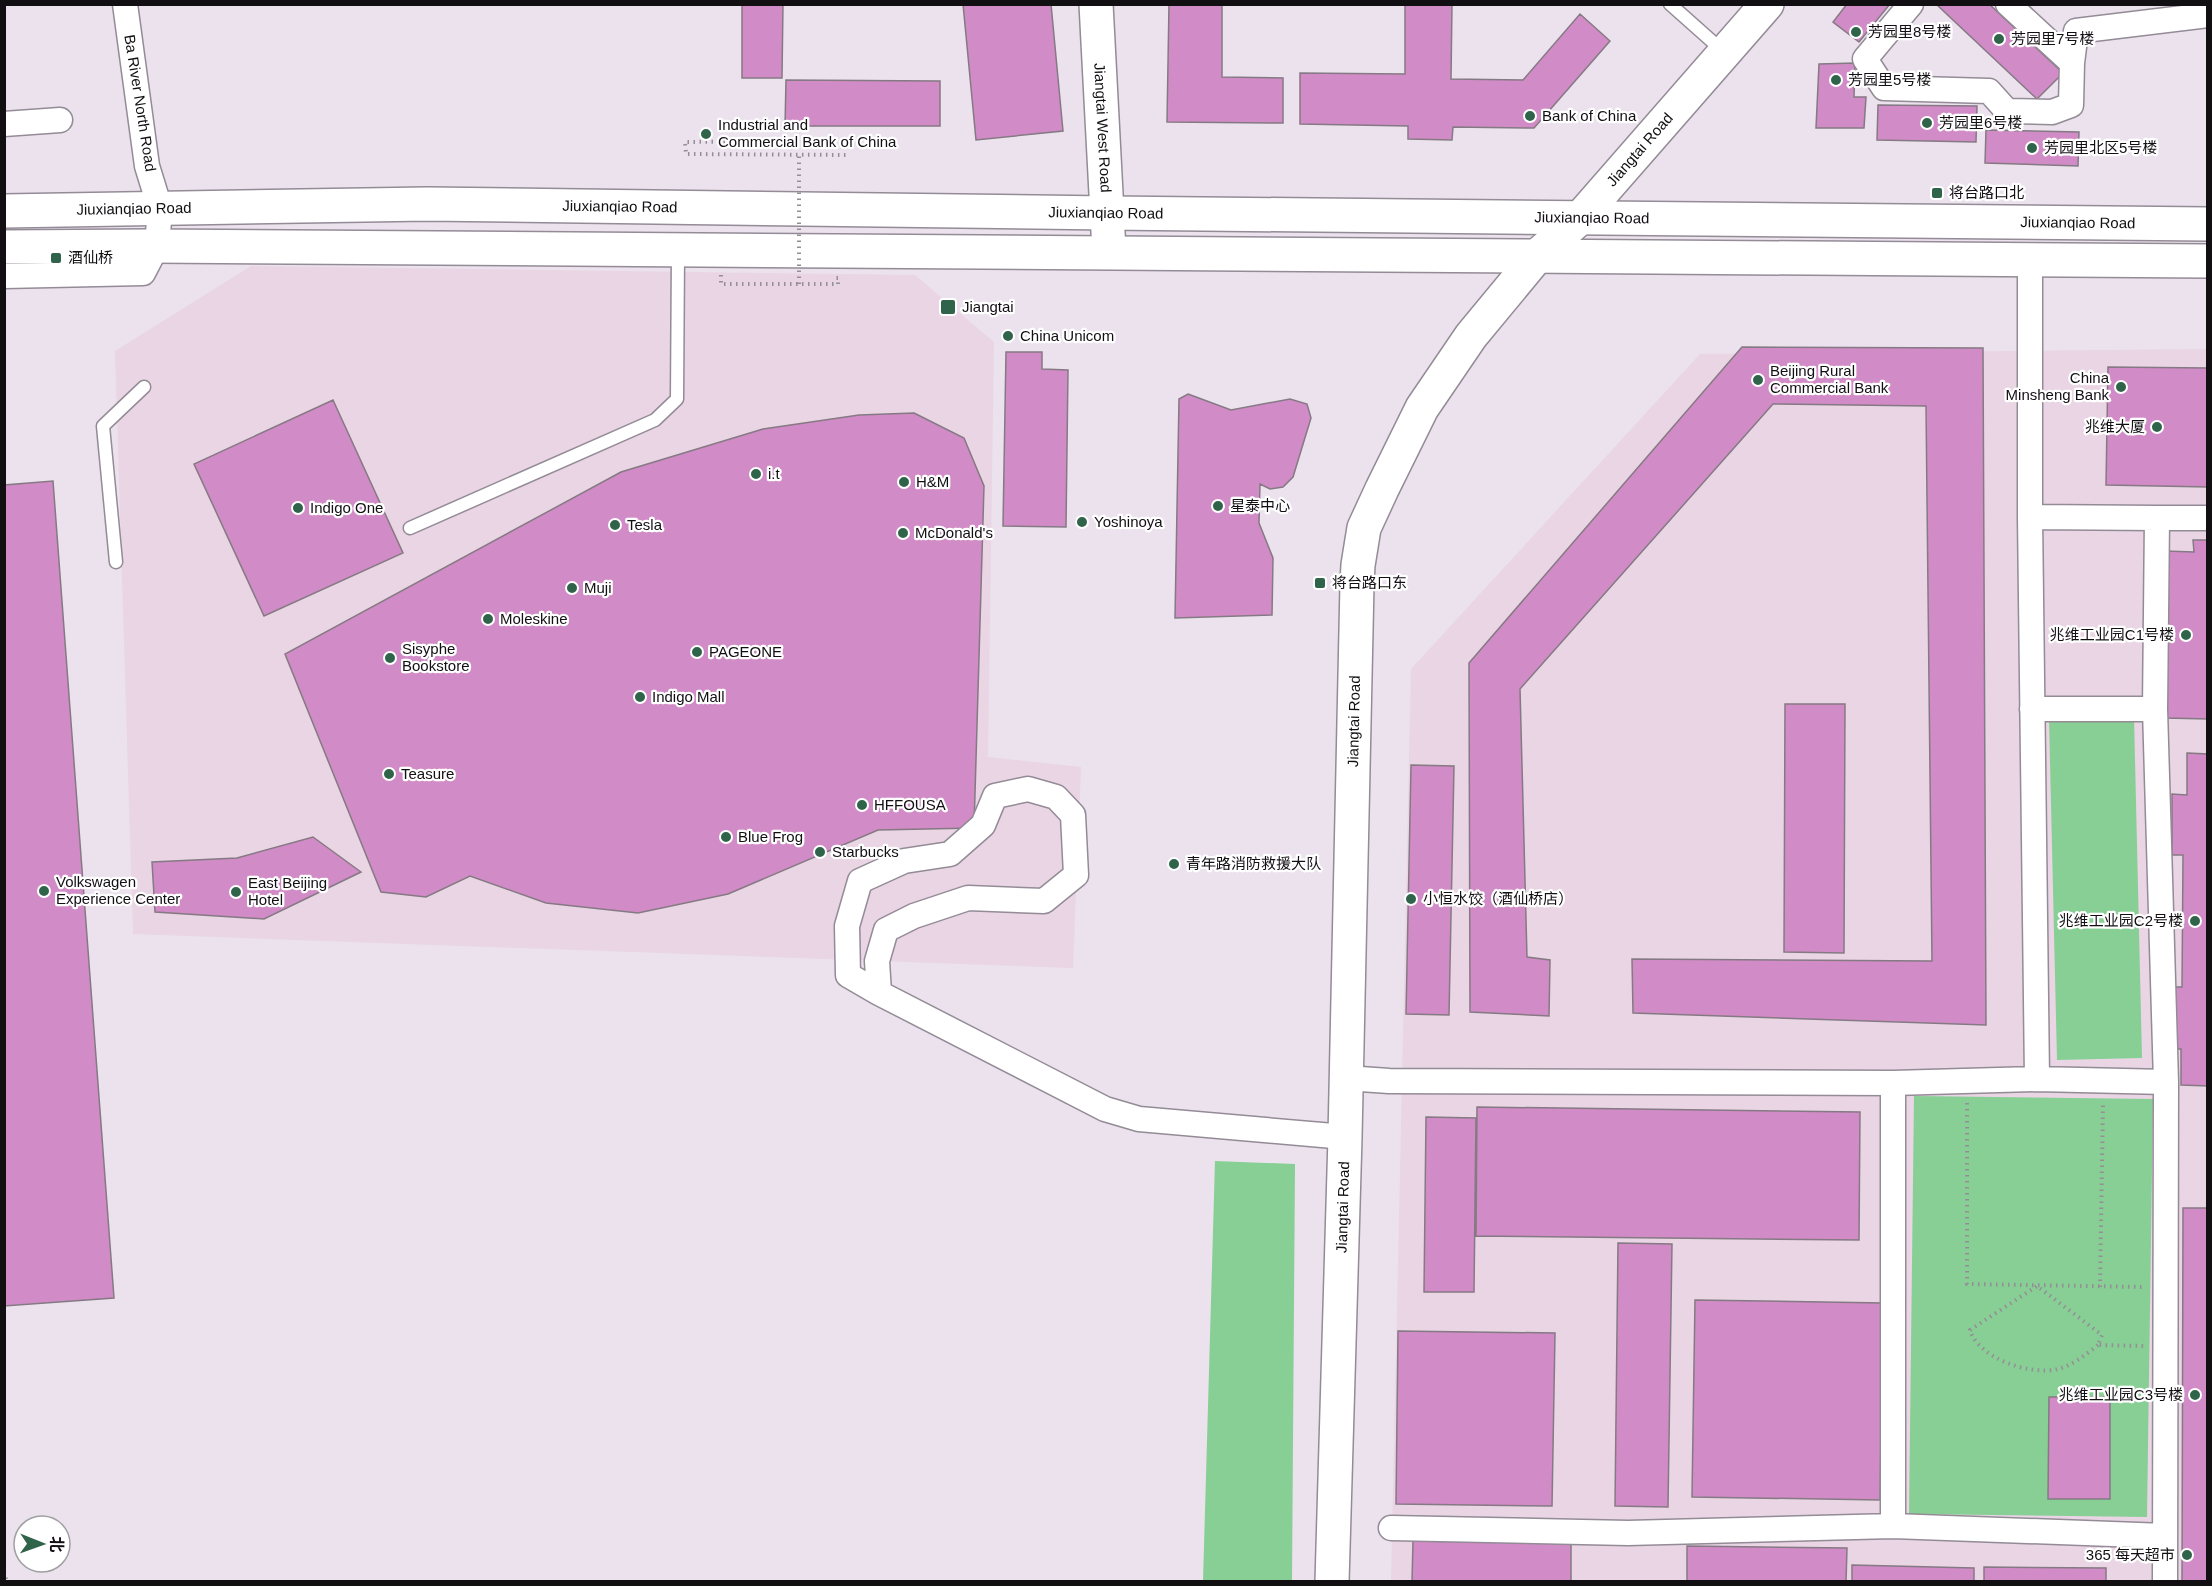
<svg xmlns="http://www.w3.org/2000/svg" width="2212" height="1586" font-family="Helvetica,'Noto Sans SC',sans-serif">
<rect width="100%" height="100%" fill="#ebe2ee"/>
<path fill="#e9d5e4" d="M251,266L915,275L994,342L988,757L1081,767L1073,968L133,934L115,351Z
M2207,349V1581L1391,1582L1411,669L1700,354Z"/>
<path fill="#87cf94" d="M2134,717L2142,1058L2057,1060L2049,719Z
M1914,1096L2153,1099L2147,1517L1909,1514Z
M1215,1161L1295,1164L1292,1581H1203Z"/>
<path fill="#d18bc6" stroke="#857a83" stroke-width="1.5" d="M742,4H783L782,78H742Z
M963,4H1051L1063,131L976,140Z
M1169,4H1222V77L1283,78V123L1167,122Z
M1405,4H1452L1451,79L1523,80L1580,14L1610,41L1534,128L1453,127L1452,140L1408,139V126L1300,124V73L1405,74Z
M1847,4H1890L1859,42L1833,22Z
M1936,4H1989L2063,73L2037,99Z
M1855,63L1854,97H1866L1864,128H1816L1819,64Z
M786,80L940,81V126H785Z
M1878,105L1977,106L1976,142L1877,140Z
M1986,130L2079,132L2078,166L1985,163Z
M1742,347L1983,348L1986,1025L1633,1013L1632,959L1932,961L1926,406L1773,404L1520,689L1527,957L1550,960L1549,1016L1470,1012L1469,663Z
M1006,352H1042V369L1068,370L1066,527L1003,526Z
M2108,367L2208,368V487L2106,485Z
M1188,394L1231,410L1290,399L1307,404L1311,418L1293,477L1283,487L1270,489L1260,484L1259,523L1273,558L1272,615L1175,618L1179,399Z
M333,400L403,553L264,616L194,464Z
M914,413L964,438L984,486L974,828L878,830L728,894L638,913L546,903L470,876L426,897L381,892L285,654L621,472L763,429L859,415Z
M53,481L114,1298L4,1306V485Z
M2193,540H2208V719L2165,718V551L2194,552Z
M1785,704H1845L1844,953L1784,952Z
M2187,753L2208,754V1086L2181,1085V1049H2172V987H2182L2183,855H2172V794L2187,795Z
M1411,765L1454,766L1449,1015L1406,1014Z
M313,837L361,872L264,919L155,912L152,862L237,858Z
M1477,1107L1860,1112L1859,1240L1476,1236Z
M1426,1117L1476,1118L1474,1292H1424Z
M2183,1208H2208V1582H2182Z
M1618,1243L1672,1244L1668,1507L1615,1506Z
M1695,1300L1883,1303L1880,1500L1692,1497Z
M1398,1331L1555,1333L1552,1506L1396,1504Z
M2049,1397H2110V1499H2048Z
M1413,1541L1571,1543V1582H1412Z
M1687,1546L1847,1548L1846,1582H1687Z
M1852,1565L1974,1568V1582H1852Z
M1984,1567L2106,1568V1582H1984Z"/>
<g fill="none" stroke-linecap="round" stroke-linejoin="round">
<defs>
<path id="lane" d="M1670,4L1724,52
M410,528L655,420L677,399L678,252
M116,562L103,426L144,387"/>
<path id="street" d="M1911,4L1865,59L1884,88L1989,91L2007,111L2052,112L2071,105L2072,63L2008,4
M2072,63L2076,31L2208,15
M4,124L60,120
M2030,259V517L2037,1079L2166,1082
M4,276L143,273L157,246L160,208L147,166L125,4
M2030,517L2157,518L2155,709L2166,1082L2165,1582
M2157,518H2208
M2032,709H2155
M879,993L848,975L847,926L860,881L904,861L950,854L983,825L995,796L1028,789L1056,797L1073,815L1076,875L1044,901L968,898L914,916L886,930L877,961L879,993L1105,1109L1139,1119L1345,1137
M1346,1078L1389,1081L1893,1083L2037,1079
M1893,1083V1526
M1391,1528L1628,1533L1893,1526L2165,1536"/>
<g id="secondary">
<path id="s1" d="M1096,4L1109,251"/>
<path id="s2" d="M1332,1582L1345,1137L1357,584L1358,565L1364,528L1382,489L1422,408L1471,336L1538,255L1580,218L1767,4"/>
</g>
<g id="primary">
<path id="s3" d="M4,211L427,204L1108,213L2208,224"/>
<path d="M4,247L151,246L2208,261"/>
</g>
</defs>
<use href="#lane" stroke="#938b96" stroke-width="15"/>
<use href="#street" stroke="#938b96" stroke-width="27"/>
<use href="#secondary" stroke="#938b96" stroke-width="36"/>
<use href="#primary" stroke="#938b96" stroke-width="36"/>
<path stroke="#958e97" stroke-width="4" stroke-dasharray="1.5 4.5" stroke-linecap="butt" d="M791,141L685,142L686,154L849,155
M721,275V284H838V278H836
M1967,1103V1284L2144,1287
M2100,1287L2103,1103
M2098,1345C2085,1355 2073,1365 2058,1369C2030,1376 1978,1358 1970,1330L2037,1286L2102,1335L2098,1345L2144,1346
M4,1572L7,1582"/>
<use href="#lane" stroke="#fff" stroke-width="12"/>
<use href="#street" stroke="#fff" stroke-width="24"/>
<use href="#secondary" stroke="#fff" stroke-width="33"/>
<use href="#primary" stroke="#fff" stroke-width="33"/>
<path stroke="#958e97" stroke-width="4" stroke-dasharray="1.5 4.5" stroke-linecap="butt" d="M799,284V154"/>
</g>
<g fill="#30644a" stroke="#fff" stroke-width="2">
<circle cx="1856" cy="32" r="6"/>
<circle cx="1999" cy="39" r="6"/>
<circle cx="1836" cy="80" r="6"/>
<circle cx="1530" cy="116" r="6"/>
<circle cx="1927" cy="123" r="6"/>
<circle cx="706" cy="134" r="6"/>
<circle cx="2032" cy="148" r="6"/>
<rect x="1931" y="187" width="12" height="12" rx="3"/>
<rect x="50" y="252" width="12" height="12" rx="3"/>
<rect x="940" y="299" width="16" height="16" rx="3"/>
<circle cx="1008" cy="336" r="6"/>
<circle cx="1758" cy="380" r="6"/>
<circle cx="2121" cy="387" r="6"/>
<circle cx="2157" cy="427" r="6"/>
<circle cx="756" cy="474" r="6"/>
<circle cx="904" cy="482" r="6"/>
<circle cx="1218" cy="506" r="6"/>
<circle cx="298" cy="508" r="6"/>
<circle cx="1082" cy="522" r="6"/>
<circle cx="615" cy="525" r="6"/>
<circle cx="903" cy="533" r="6"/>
<rect x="1314" y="577" width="12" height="12" rx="3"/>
<circle cx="572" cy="588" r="6"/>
<circle cx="488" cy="619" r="6"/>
<circle cx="2186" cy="635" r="6"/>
<circle cx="697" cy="652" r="6"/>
<circle cx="390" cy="658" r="6"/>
<circle cx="640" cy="697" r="6"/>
<circle cx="389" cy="774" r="6"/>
<circle cx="862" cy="805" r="6"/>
<circle cx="726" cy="837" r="6"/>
<circle cx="820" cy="852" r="6"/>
<circle cx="1174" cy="864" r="6"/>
<circle cx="44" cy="891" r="6"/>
<circle cx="236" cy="892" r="6"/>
<circle cx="1411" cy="899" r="6"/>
<circle cx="2195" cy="921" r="6"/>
<circle cx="2195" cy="1395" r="6"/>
<circle cx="2187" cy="1555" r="6"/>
</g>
<g text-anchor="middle" stroke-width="4.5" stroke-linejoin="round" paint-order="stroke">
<g font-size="15" fill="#120f13" stroke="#fff" text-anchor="start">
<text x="1868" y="37">芳园里8号楼</text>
<text x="2011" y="44">芳园里7号楼</text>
<text x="1848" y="85">芳园里5号楼</text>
<text x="1542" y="121">Bank of China</text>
<text x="1939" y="128">芳园里6号楼</text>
<text x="718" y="130">Industrial and<tspan x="718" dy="17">Commercial Bank of China</tspan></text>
<text x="2044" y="153">芳园里北区5号楼</text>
<text x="1949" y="198">将台路口北</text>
<text x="68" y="263">酒仙桥</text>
<text x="962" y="312">Jiangtai</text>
<text x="1020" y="341">China Unicom</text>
<text x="1770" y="376">Beijing Rural<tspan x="1770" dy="17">Commercial Bank</tspan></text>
<text x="2109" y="383" text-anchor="end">China<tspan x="2109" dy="17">Minsheng Bank</tspan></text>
<text x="2145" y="432" text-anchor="end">兆维大厦</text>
<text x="768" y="479">i.t</text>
<text x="916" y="487">H&amp;M</text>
<text x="1230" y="511">星泰中心</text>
<text x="310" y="513">Indigo One</text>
<text x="1094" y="527">Yoshinoya</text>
<text x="627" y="530">Tesla</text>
<text x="915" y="538">McDonald's</text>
<text x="1332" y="588">将台路口东</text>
<text x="584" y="593">Muji</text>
<text x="500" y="624">Moleskine</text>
<text x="2174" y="640" text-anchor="end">兆维工业园C1号楼</text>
<text x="402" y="654">Sisyphe<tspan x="402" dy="17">Bookstore</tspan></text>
<text x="709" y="657">PAGEONE</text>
<text x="652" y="702">Indigo Mall</text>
<text x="401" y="779">Teasure</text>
<text x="874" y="810">HFFOUSA</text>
<text x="738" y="842">Blue Frog</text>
<text x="832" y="857">Starbucks</text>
<text x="1186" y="869">青年路消防救援大队</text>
<text x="56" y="887">Volkswagen<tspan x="56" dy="17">Experience Center</tspan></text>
<text x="248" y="888">East Beijing<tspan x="248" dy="17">Hotel</tspan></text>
<text x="1423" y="904">小恒水饺（酒仙桥店）</text>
<text x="2183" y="926" text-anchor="end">兆维工业园C2号楼</text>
<text x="2183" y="1400" text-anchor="end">兆维工业园C3号楼</text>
<text x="2175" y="1560" text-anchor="end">365 每天超市</text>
</g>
<g font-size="15" fill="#120f13" stroke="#fff">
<text transform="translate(140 103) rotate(81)" y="5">Ba River North Road</text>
<text dy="5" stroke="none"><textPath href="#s1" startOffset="124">Jiangtai West Road</textPath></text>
<text dy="5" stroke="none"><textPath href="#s2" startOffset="1527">Jiangtai Road</textPath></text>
<text dy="5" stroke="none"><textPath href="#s3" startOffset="616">Jiuxianqiao Road</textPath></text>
<text dy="5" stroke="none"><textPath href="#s3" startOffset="130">Jiuxianqiao Road</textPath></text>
<text dy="5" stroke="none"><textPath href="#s3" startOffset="1102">Jiuxianqiao Road</textPath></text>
<text dy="5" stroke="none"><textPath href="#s3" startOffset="1588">Jiuxianqiao Road</textPath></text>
<text dy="5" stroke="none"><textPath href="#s3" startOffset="2074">Jiuxianqiao Road</textPath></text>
<text dy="5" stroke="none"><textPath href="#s2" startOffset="861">Jiangtai Road</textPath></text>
<text dy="5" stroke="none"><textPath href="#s2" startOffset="375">Jiangtai Road</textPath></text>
</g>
</g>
<rect width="2212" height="1586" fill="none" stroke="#120f13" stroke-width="12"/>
<g transform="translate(42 1544) rotate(91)"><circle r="28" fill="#ffffff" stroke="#a09fa1" stroke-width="1.5"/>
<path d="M0-4.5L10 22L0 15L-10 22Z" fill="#30644a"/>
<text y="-9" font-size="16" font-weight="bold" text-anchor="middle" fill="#120f13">北</text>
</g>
</svg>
